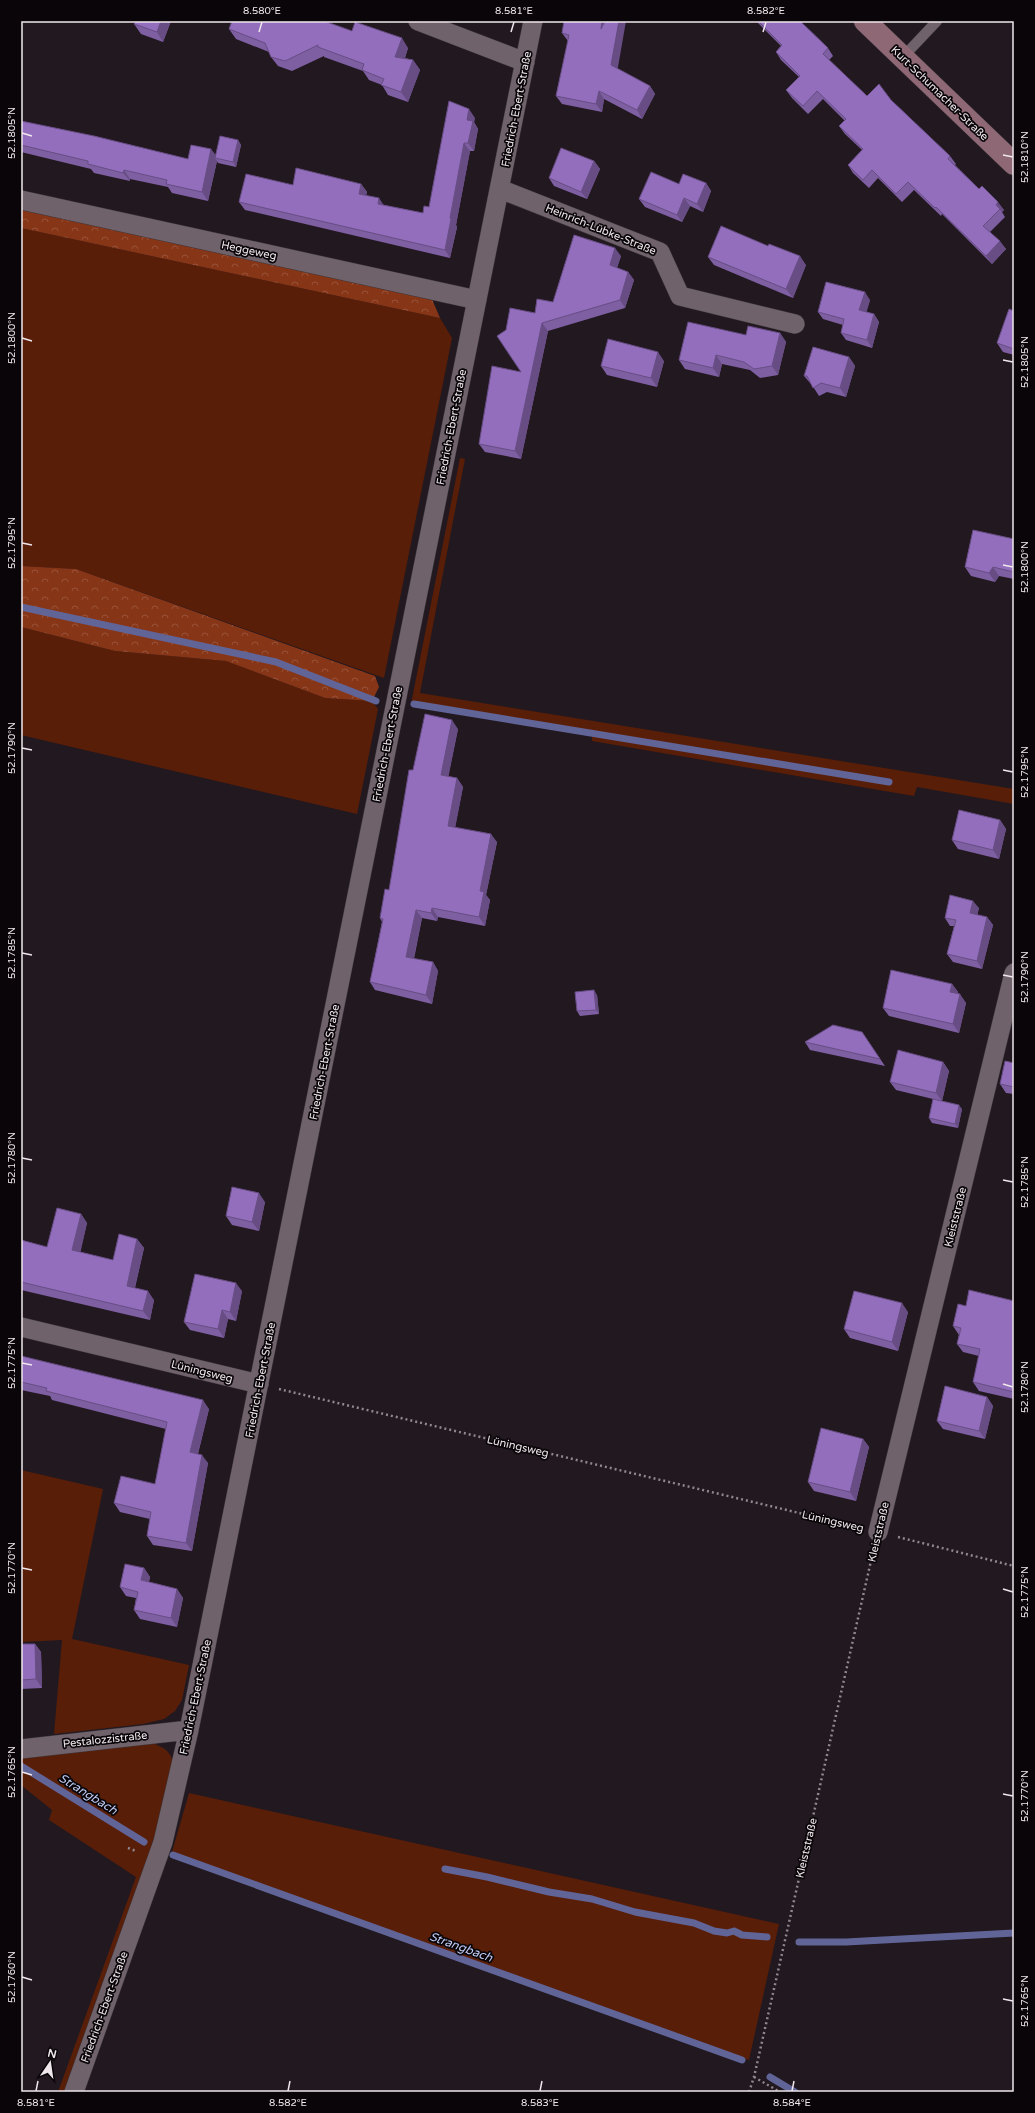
<svg xmlns="http://www.w3.org/2000/svg" width="1035" height="2113" font-family="'Varela Round',sans-serif">
<defs>
<pattern id="forest-crowns" width="20" height="18" patternUnits="userSpaceOnUse"><rect width="20" height="18" fill="#873517"/><path d="M2 6a3 3 0 1 1 6 0M12 15a3 3 0 1 1 6 0" fill="none" stroke="#985239"/></pattern>
</defs>
<rect width="100%" height="100%" fill="#221820"/>
<path fill="#591e08" d="M21,228L440,318L452,338L384,678L76,569L21,566Z
M460,458L465,459L420,693L1014,789V804L917,787L914,796L592,741V736L411,704Z
M21,627L115,651L226,661L325,698L372,701L378,709L357,814L21,735Z
M21,1470L103,1489L72,1639L189,1665L182,1700L175,1711L164,1719L143,1724L54,1734L62,1640L21,1642Z
M152,1743C163,1747 172,1751 173,1765C175,1785 163,1810 157,1829C131,1918 97,2005 65,2092H58L136,1877L49,1820L52,1810L21,1785V1758Z
M189,1793L779,1924L749,2060L172,1852Z"/>
<path fill="url(#forest-crowns)" d="M21,205L431,297L440,318L21,228Z
M21,566L76,569L375,676L379,687L372,701L325,698L226,661L115,651L21,627Z"/>
<g fill="none" stroke-linecap="round" stroke-linejoin="round">
<path stroke="#616497" stroke-width="7" d="M21,607L276,662L376,701
M414,704L889,782
M21,1766L144,1842
M173,1855L742,2060
M445,1869L487,1877L549,1892L592,1899L635,1912L694,1923L714,1931L727,1933L734,1931L742,1935L767,1937
M799,1942H846L1014,1933
M770,2077L795,2092"/>
<defs>
<path id="lane" d="M903,57L937,21"/>
<path id="street" d="M418,21L525,62
M500,189L660,252L680,296L795,324
M21,200L477,300
M21,1327L259,1384
M878,1532L1014,973
M21,1749L189,1730
M74,2092L163,1842L189,1730L533,21"/>
<path id="secondary" d="M865,21L1014,164"/>
</defs>
<use href="#lane" stroke="#3d363b" stroke-width="11"/>
<use href="#street" stroke="#3d363b" stroke-width="20"/>
<use href="#secondary" stroke="#3d363b" stroke-width="23"/>
<path stroke="#91888e" stroke-width="2.5" stroke-dasharray="2 3" stroke-linecap="butt" d="M279,1389L858,1527
M898,1537L1014,1566
M128,1848L136,1851
M754,2077L780,2092
M749,2092L754,2077L873,1552"/>
<use href="#lane" stroke="#6f626b" stroke-width="10"/>
<use href="#street" stroke="#6f626b" stroke-width="19"/>
<use href="#secondary" stroke="#8e6874" stroke-width="22"/>
</g>
<path fill="#7e5fa2" d="M171,21L163,42L141,34L134,24Z
M564,21L618,69L650,86L655,94L642,119L604,99L602,112L562,104L556,96L568,41L562,33Z
M756,21H800L828,48L833,56L829,60L867,96L891,100L950,156L956,164L955,165L979,189L1004,210L1002,212L1005,217L990,232L1006,249L992,264L942,214L941,216L914,190L902,202L878,178L869,188L853,173L848,165L862,150L845,134L839,126L845,121L823,99L808,114L792,98L786,90L799,77L781,60L776,52L781,46Z
M229,29L352,31L408,48L405,58L413,60L420,70L408,102L388,95L382,85L369,80L363,71L324,57V56L292,71L278,66L271,57L269,52L236,39Z
M475,118L474,122L478,129L474,151H470L456,225L457,227L450,258L245,210L239,202L293,185L361,184L367,192L366,195L384,205L423,213L429,207Z
M21,121L188,159L215,155L238,140L241,145L236,167L218,163L217,161L208,201L172,193L168,187L130,179V181L94,173L91,169L21,152Z
M594,161L600,169L587,199L554,186L549,178Z
M706,183L711,191L703,212L690,206L682,222L645,207L639,199L679,184Z
M621,256L617,268L628,272L634,280L625,308L548,331L521,459L485,452L479,444L521,372L535,313L553,302Z
M708,257L806,265L793,298L714,265Z
M870,300L866,312L874,314L879,322L872,348L846,340L841,333L843,325L823,319L818,312Z
M1014,311V355L1003,352L997,343Z
M780,333L786,342L778,375L760,378L750,370L722,364L719,377L685,369L679,360L746,335Z
M849,357L855,366L846,397L827,392L819,396L812,385L811,384L804,376Z
M664,361L657,387L607,375L601,366Z
M1014,539V579L999,576L995,582L971,576L965,567Z
M458,729L448,777L457,778L463,787L455,827L497,842L486,895L490,900L485,926L438,917L437,921L422,918L414,959L433,962L438,971L432,1004L375,990L370,982L382,922L380,918L389,890L413,770Z
M1000,820L1006,829L999,859L958,849L952,840Z
M979,908L977,915L987,917L993,925L982,969L953,962L947,954L954,926H950L945,918Z
M952,984L958,992V993L966,1003L959,1033L889,1016L883,1008Z
M597,995L599,1014L580,1016L577,1011Z
M862,1032L885,1066L810,1050L805,1042Z
M943,1062L949,1071L942,1101L962,1109L958,1128L932,1123L929,1118L933,1099L896,1090L890,1082Z
M1014,1063V1094L1006,1093L1000,1084Z
M265,1202L259,1231L232,1225L226,1216Z
M81,1214L87,1223L80,1252L113,1260L137,1239L144,1248L135,1288L154,1300L150,1320L21,1290V1240L47,1247Z
M242,1291L236,1321L228,1319L224,1338L190,1330L184,1322Z
M1014,1301V1399L979,1391L973,1382L979,1356L963,1352L957,1344L959,1335L953,1326L966,1306Z
M908,1312L898,1351L850,1338L844,1329Z
M21,1356L209,1409L198,1454L208,1463L192,1551L153,1545L147,1536L150,1519L120,1512L114,1503L155,1484L166,1429L52,1400L50,1396L21,1390Z
M987,1397L993,1406L985,1439L943,1429L937,1421Z
M863,1439L869,1447L856,1501L814,1491L808,1482Z
M144,1568L150,1577L149,1582L177,1589L183,1598L177,1627L140,1619L134,1610L136,1598L126,1596L120,1587Z
M21,1644H35L41,1652L42,1688L21,1689Z"/>
<path fill="#674d84" d="M161,21H171L163,42L157,32Z
M602,21H609L601,29Z
M619,21H626L617,73L611,65Z
M402,38L408,48L402,67L395,57Z
M413,60L420,70L408,102L401,92Z
M650,86L655,94L642,119L637,110Z
M599,91L604,99L602,112L596,104Z
M469,109L475,118L474,122L478,129L474,151L468,143L467,120Z
M238,140L241,145L236,167L233,162Z
M464,143L470,151L456,225L457,227L450,258L445,250L450,218Z
M211,149L218,158H215L217,161L208,201L202,192Z
M594,161L600,169L587,199L581,192Z
M124,170L130,179V181L123,173Z
M706,183L711,191L703,212L697,204Z
M361,184L367,192L365,202L359,194Z
M379,198L385,207L378,204Z
M684,198L690,206L682,222L677,215Z
M998,202L1004,210L1002,212L996,205Z
M1000,241L1006,249L992,264L986,256Z
M615,248L621,256L615,273L610,265Z
M800,256L806,265L793,298L786,289Z
M628,272L634,280L625,308L620,300Z
M865,292L870,300L865,318L859,310Z
M874,314L879,322L872,348L867,340Z
M542,323L548,331L521,459L515,451Z
M780,333L786,342L778,375L772,366Z
M658,352L664,361L657,387L651,378Z
M716,355L722,364L719,377L713,368Z
M849,357L855,366L846,397L840,388Z
M993,567L999,576L995,582L989,573Z
M452,720L458,729L447,784L441,775Z
M457,778L463,787L454,834L448,826Z
M1000,820L1006,829L999,859L993,850Z
M491,834L497,842L486,895L490,900L485,926L479,917L480,891Z
M973,901L979,908L976,921L970,913Z
M432,908L438,917L437,921L431,913Z
M416,910L422,918L412,966L406,957Z
M987,917L993,925L982,969L977,961Z
M433,962L438,971L432,1004L426,995Z
M952,984L958,992L956,1000L950,992Z
M594,990L597,995L599,1014L596,1010Z
M960,994L966,1003L959,1033L953,1024Z
M943,1062L949,1071L942,1101L936,1093Z
M959,1105L962,1109L958,1128L955,1124Z
M259,1193L265,1202L259,1231L252,1222Z
M81,1214L87,1223L79,1259L72,1250Z
M137,1239L144,1248L133,1295L127,1286Z
M236,1283L242,1291L236,1321L230,1312Z
M148,1291L154,1300L150,1320L143,1311Z
M902,1303L908,1312L898,1351L892,1342Z
M222,1310L228,1319L224,1338L218,1329Z
M987,1397L993,1406L985,1439L979,1431Z
M203,1400L209,1409L196,1461L190,1452Z
M863,1439L869,1447L856,1501L850,1492Z
M202,1455L208,1463L192,1551L186,1543Z
M144,1568L150,1577L147,1589L141,1580Z
M177,1589L183,1598L177,1627L171,1618Z
M35,1644L41,1652L42,1688L36,1679Z"/>
<path fill="#936ebc" stroke="#674d84" d="M136,21H161L157,32L134,24Z
M232,21H324L352,31L355,22L402,38L395,57L413,60L401,92L381,85L384,79L362,70L364,64L318,47V45L285,61L271,57L265,43L229,29Z
M564,21H602L601,29L605,21H619L611,65L650,86L637,110L599,91L596,104L556,96L569,35L562,33Z
M758,21H800L828,48L823,54L867,96L879,84L891,100L950,156L948,159L979,189L982,186L998,202L996,205L1000,209L983,226L1000,241L986,256L936,207L935,208L908,182L896,194L872,170L863,180L848,165L863,149L839,126L846,119L817,91L803,106L786,90L800,76L776,52L782,45Z
M449,101L469,109L467,120L473,121L468,143H464L450,218L451,219L445,250L239,202L246,174L293,185L296,168L361,184L359,194L379,198L378,204L423,213L424,206L429,207Z
M21,121L94,136L188,159L191,145L211,149L202,192L166,184L167,180L124,170L123,173L88,164V161L21,145Z
M220,136L238,140L233,162L215,158Z
M561,148L594,161L581,192L549,178Z
M651,172L679,184L683,174L706,183L697,204L684,198L677,215L639,199Z
M721,226L768,246L769,244L800,256L786,289L708,257Z
M574,235L615,248L610,265L628,272L620,300L542,323L515,451L479,444L492,366L521,372L497,336L506,330L510,308L535,313L537,299L553,302Z
M826,282L865,292L859,310L874,314L867,340L841,333L844,319L818,312Z
M1009,309L1014,311V349L997,343Z
M688,322L746,335L748,326L780,333L772,366L754,369L744,362L716,355L713,368L679,360Z
M608,339L658,352L651,378L601,366Z
M813,347L849,357L840,388L821,383L813,388L807,376H804Z
M973,530L1014,539V572L993,567L989,573L965,567Z
M425,714L452,720L441,775L457,778L448,826L491,834L480,891L484,892L479,917L432,908L431,913L416,910L406,957L433,962L426,995L370,982L383,919L380,918L385,889L389,890L409,770H413Z
M959,810L1000,820L993,850L952,840Z
M950,895L973,901L970,913L987,917L977,961L947,954L956,920L945,918Z
M891,970L952,984L950,992L960,994L953,1024L883,1008Z
M594,990L596,1010L577,1011L575,992Z
M833,1025L862,1032L880,1059L805,1042Z
M898,1050L943,1062L936,1093L890,1082Z
M1005,1061L1014,1063V1087L1000,1084Z
M933,1099L959,1105L955,1124L929,1118Z
M232,1187L259,1193L252,1222L226,1216Z
M57,1208L81,1214L72,1250L113,1260L119,1234L137,1239L127,1286L148,1291L143,1311L21,1282V1240L47,1247Z
M195,1274L236,1283L230,1312L222,1310L218,1329L184,1322Z
M969,1290L1014,1301V1392L973,1382L980,1349L957,1344L961,1328L953,1326L958,1304L966,1306Z
M854,1291L902,1303L892,1342L844,1329Z
M21,1356L203,1400L190,1452L202,1455L186,1543L147,1536L151,1512L114,1503L121,1476L155,1484L167,1422L46,1391L47,1388L21,1382Z
M945,1386L987,1397L979,1431L937,1421Z
M821,1428L863,1439L850,1492L808,1482Z
M125,1564L144,1568L141,1580L177,1589L171,1618L134,1610L138,1592L120,1587Z
M21,1644H35L36,1679L21,1680Z"/>
<path fill="none" stroke="#efe7ec" stroke-width="1.5" d="M259,32L262,22M511,32L514,22M763,32L766,22M22,133L32,136M1003,155L1013,157M22,338L32,341M1003,360L1013,362M22,543L32,545M1003,565L1013,567M22,748L32,750M1003,770L1013,772M22,953L32,955M1003,975L1013,977M22,1158L32,1160M1003,1180L1013,1182M22,1363L32,1365M1003,1384L1013,1387M22,1568L32,1570M1003,1589L1013,1592M22,1772L32,1775M1003,1794L1013,1796M22,1977L32,1980M1003,1999L1013,2001M36,2091L38,2081M288,2091L290,2081M540,2091L542,2081M792,2091L794,2081"/>
<g text-anchor="middle" stroke-width="3.5" stroke-linejoin="round" paint-order="stroke">
<g font-size="11" fill="#efe7ec" stroke="#090508">
<text transform="translate(940 93) rotate(44)" y="4">Kurt-Schumacher-Straße</text>
<text transform="translate(516 109) rotate(-79)" y="4">Friedrich-Ebert-Straße</text>
<text transform="translate(601 229) rotate(22)" y="4">Heinrich-Lübke-Straße</text>
<text transform="translate(249 250) rotate(12)" y="4">Heggeweg</text>
<text transform="translate(451 427) rotate(-79)" y="4">Friedrich-Ebert-Straße</text>
<text transform="translate(387 744) rotate(-79)" y="4">Friedrich-Ebert-Straße</text>
<text transform="translate(324 1062) rotate(-79)" y="4">Friedrich-Ebert-Straße</text>
<text transform="translate(955 1217) rotate(-76)" y="4">Kleiststraße</text>
<text transform="translate(202 1371) rotate(14)" y="4">Lüningsweg</text>
<text transform="translate(260 1380) rotate(-79)" y="4">Friedrich-Ebert-Straße</text>
<text transform="translate(518 1446) rotate(13)" y="4">Lüningsweg</text>
<text transform="translate(833 1521) rotate(13)" y="4">Lüningsweg</text>
<text transform="translate(878 1532) rotate(-77)" y="4">Kleiststraße</text>
<text transform="translate(195 1697) rotate(-78)" y="4">Friedrich-Ebert-Straße</text>
<text transform="translate(105 1739) rotate(-6)" y="4">Pestalozzistraße</text>
<text transform="translate(806 1848) rotate(-77)" y="4">Kleiststraße</text>
<text transform="translate(104 2007) rotate(-70)" y="4">Friedrich-Ebert-Straße</text>
</g>
<g font-size="12" font-style="italic" fill="#c1ccf6" stroke="#090508">
<text transform="translate(88 1794) rotate(32)" y="4">Strangbach</text>
<text transform="translate(461 1947) rotate(20)" y="4">Strangbach</text>
</g>
</g>
<rect width="1035" height="2113" fill="none" stroke="#090508" stroke-width="44"/>
<g transform="translate(50 2063) rotate(13)" stroke="#090508" stroke-width="3" paint-order="stroke">
<path d="M0-3L7 15L0 10L-7 15Z" fill="#efe7ec"/>
<text y="-6" font-size="11" font-weight="bold" text-anchor="middle" fill="#efe7ec">N</text>
</g>
<rect x="22" y="22" width="991" height="2069" fill="none" stroke="#efe7ec" stroke-width="1.5"/>
<g font-size="10" text-anchor="middle" fill="#efe7ec">
<text x="262" y="14">8.580°E</text>
<text x="514" y="14">8.581°E</text>
<text x="766" y="14">8.582°E</text>
<text transform="translate(11 133) rotate(-90)" y="4">52.1805°N</text>
<text transform="translate(1024 157) rotate(-90)" y="4">52.1810°N</text>
<text transform="translate(11 338) rotate(-90)" y="4">52.1800°N</text>
<text transform="translate(1024 362) rotate(-90)" y="4">52.1805°N</text>
<text transform="translate(11 543) rotate(-90)" y="4">52.1795°N</text>
<text transform="translate(1024 567) rotate(-90)" y="4">52.1800°N</text>
<text transform="translate(11 748) rotate(-90)" y="4">52.1790°N</text>
<text transform="translate(1024 772) rotate(-90)" y="4">52.1795°N</text>
<text transform="translate(11 953) rotate(-90)" y="4">52.1785°N</text>
<text transform="translate(1024 977) rotate(-90)" y="4">52.1790°N</text>
<text transform="translate(11 1158) rotate(-90)" y="4">52.1780°N</text>
<text transform="translate(1024 1182) rotate(-90)" y="4">52.1785°N</text>
<text transform="translate(11 1363) rotate(-90)" y="4">52.1775°N</text>
<text transform="translate(1024 1387) rotate(-90)" y="4">52.1780°N</text>
<text transform="translate(11 1568) rotate(-90)" y="4">52.1770°N</text>
<text transform="translate(1024 1592) rotate(-90)" y="4">52.1775°N</text>
<text transform="translate(11 1772) rotate(-90)" y="4">52.1765°N</text>
<text transform="translate(1024 1796) rotate(-90)" y="4">52.1770°N</text>
<text transform="translate(11 1977) rotate(-90)" y="4">52.1760°N</text>
<text transform="translate(1024 2001) rotate(-90)" y="4">52.1765°N</text>
<text x="36" y="2106">8.581°E</text>
<text x="288" y="2106">8.582°E</text>
<text x="540" y="2106">8.583°E</text>
<text x="792" y="2106">8.584°E</text>
</g>
</svg>
